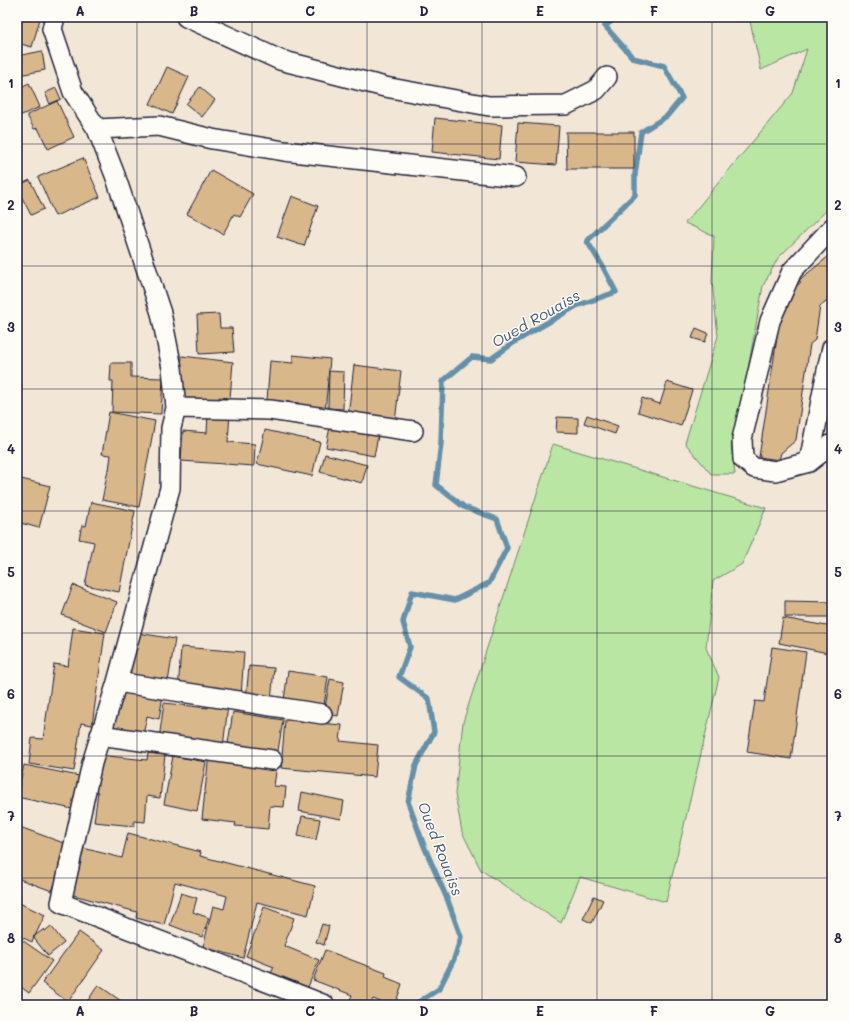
<svg xmlns="http://www.w3.org/2000/svg" width="849" height="1022" font-family="Mali,sans-serif">
<rect width="100%" height="100%" fill="#f2e7d7"/>
<filter id="ink" filterUnits="userSpaceOnUse"><feTurbulence type="fractalNoise" baseFrequency=".025" numOctaves="2"/><feDisplacementMap in="SourceGraphic" scale="8" xChannelSelector="R" yChannelSelector="G"/><feConvolveMatrix kernelMatrix="1 2 1 2 8 2 1 2 1" color-interpolation-filters="sRGB"/></filter>
<g filter="url(#ink)">
<path fill="#bae6a3" stroke="#6e846f" d="M734,17H832V205L778,258L763,286L748,369L731,445L735,474H711L685,443L718,336L712,281L714,236L685,223L793,93L807,49L761,70L750,21H736Z
M553,444L766,508L742,564L713,581L706,648L719,677L666,902L580,877L561,923L481,870L462,832L455,794L463,722Z"/>
<g fill="none" stroke-linecap="round" stroke-linejoin="round">
<path stroke="#6590a9" stroke-width="5.5" d="M414,1005L439,989L454,959L461,937L448,901L424,846L408,802L416,765L434,732L429,699L399,677L410,647L403,622L412,592L455,600L489,583L507,548L497,519L464,507L436,485L441,443L443,381L472,357L491,359L516,341L576,306L616,292L603,267L587,241L635,195V174L641,132L667,116L682,98L664,66L633,58L605,26L617,17"/>
</g>
<path fill="#d8b78b" stroke="#22223b" d="M17,17H33L40,19L32,47L17,43Z
M42,51L45,70L19,75L17,65V56Z
M167,67L189,77L172,114L150,104Z
M17,82L19,88L29,83L40,107L17,117Z
M200,87L215,100L202,117L186,104Z
M56,88L61,99L50,104L45,93Z
M57,101L74,137L48,149L38,128L34,129L27,115Z
M435,118L502,125L499,159L432,152Z
M518,123L559,126L556,165L515,162Z
M566,132H634V169H567Z
M83,158L100,197L55,216L38,177Z
M211,170L253,194L240,217L234,214L223,234L187,214Z
M30,180L44,209L31,215L17,188V186Z
M292,196L318,206L304,246L277,237Z
M829,256H832V296L820,306L815,340L810,344L796,440L781,453L779,460L759,457L783,298L801,282L798,281Z
M219,314L220,328H232L234,352L199,354L197,315Z
M696,328L708,333L705,342L692,338Z
M293,355L330,359L325,412L299,410V403L267,400L270,361L293,363Z
M182,356L233,362L230,398L219,397L218,404L178,400Z
M111,363H131V377L163,378L161,414L112,412L113,381H110Z
M354,365L401,371L395,422L348,416Z
M329,371L344,372L343,409L328,408Z
M667,382L692,390L681,426L638,412L642,398L660,404Z
M109,412L155,421L139,507L102,500L108,470H109L111,455L102,454Z
M208,412L230,413L228,442L255,444L254,466L181,461L183,431L207,433Z
M587,415L618,426L615,434L584,423Z
M557,417L578,418V433L556,432Z
M331,422L359,432L378,436L374,456L326,447Z
M265,430L320,442L312,476L257,464Z
M325,454L367,465L362,483L320,472Z
M17,478L50,486L39,528L17,522Z
M91,502L135,511L119,592L85,585L94,542L79,539L82,525L86,526Z
M73,585L117,602L106,632L62,615Z
M785,601L832,602V617H785Z
M783,618L832,627V633L828,653L779,643Z
M73,628L105,633L92,725L81,723L74,771L29,764L32,738L43,739L54,664L68,666Z
M132,632L175,639L167,688L124,680Z
M181,647L244,652L241,697L178,693Z
M772,647L806,652L791,759L747,752L755,701L764,702Z
M249,666L274,668L271,702L246,699Z
M288,671L328,677L323,712L284,700Z
M330,679L344,682L338,716L324,713Z
M121,687L163,695L159,719L147,716L142,740L104,733Z
M164,703L208,708L209,703L228,705L223,747L159,739Z
M233,712L283,720L277,757L227,749Z
M285,720L342,725L340,741L378,745L375,777L281,768Z
M148,753L165,755L160,798L147,796L145,822L134,821V826L94,822L98,792H94L98,755L147,760Z
M209,754L277,765L274,786L286,787L284,807L270,806L268,829L235,826L236,823L202,819Z
M173,756L206,762L197,811L164,804Z
M24,765L84,777L77,810L17,797Z
M302,792L344,801L341,819L299,811Z
M302,816L320,819L316,840L298,836Z
M17,826L69,845L52,891L17,878Z
M128,833L201,852L200,856L315,886L308,915L257,902L243,958L203,947L213,906L224,909L227,896L175,882L164,925L136,918L137,912L66,893L79,847L122,858Z
M181,893L197,898L193,912L209,918L202,937L170,925Z
M594,896L603,900L592,923L583,919Z
M17,902L45,915L32,942L17,935Z
M264,907L294,918L284,946L319,960L308,987L271,973L274,967L246,956Z
M322,924L329,926L324,945L316,942Z
M51,926L64,943L48,956L33,937L44,929L45,931Z
M79,932L104,950L68,1002L42,983Z
M22,940L52,961L29,993L17,984V968L21,963L17,960V947Z
M325,950L386,973L385,977L402,984L395,1005H389L373,999L370,1005H348L352,995L313,980Z
M98,985L127,1005H85Z"/>
<g fill="none" stroke-linecap="round" stroke-linejoin="round">
<defs>
<path id="minor" d="M55,17L52,29L73,92L97,129L115,175L161,313L172,368L176,408L171,428L170,488L117,682L92,763L61,903L272,984L325,1005
M186,17L280,60L385,87L489,106L566,105L596,90L607,77
M97,129L159,126L212,139L284,151L516,177
M832,228L792,271L770,321L742,439L743,459L754,468L775,471L809,462L832,444
M176,408L270,410L413,431
M809,462L828,365L832,348
M117,682L322,714
M100,735L272,760"/>
</defs>
<use href="#minor" stroke="#22223b" stroke-width="22"/>
<use href="#minor" stroke="#fdfcf7" stroke-width="19"/>
</g>
</g>
<path fill="none" stroke="#22223b" stroke-width="1" stroke-opacity="0.55" d="M137,17V1005M252,17V1005M367,17V1005M482,17V1005M597,17V1005M712,17V1005M17,144H832M17,266H832M17,389H832M17,511H832M17,633H832M17,756H832M17,878H832"/>
<g text-anchor="middle" stroke-width="3" stroke-linejoin="round" paint-order="stroke">
<g font-size="15" font-style="italic" fill="#435972" stroke="#fdfcf7">
<text transform="translate(536 319) rotate(-30)" y="5">Oued Rouaiss</text>
<text transform="translate(440 849) rotate(69)" y="5">Oued Rouaiss</text>
</g>
</g>
<rect width="849" height="1022" fill="none" stroke="#fdfcf7" stroke-width="44"/>
<rect x="22" y="22" width="805" height="978" fill="none" stroke="#22223b" stroke-width="1.5"/>
<g font-size="13" text-anchor="middle" font-weight="bold" fill="#22223b">
<text x="80" y="16">A</text>
<text x="194" y="16">B</text>
<text x="310" y="16">C</text>
<text x="424" y="16">D</text>
<text x="540" y="16">E</text>
<text x="654" y="16">F</text>
<text x="770" y="16">G</text>
<text x="11" y="88">1</text>
<text x="838" y="88">1</text>
<text x="11" y="210">2</text>
<text x="838" y="210">2</text>
<text x="11" y="332">3</text>
<text x="838" y="332">3</text>
<text x="11" y="454">4</text>
<text x="838" y="454">4</text>
<text x="11" y="577">5</text>
<text x="838" y="577">5</text>
<text x="11" y="699">6</text>
<text x="838" y="699">6</text>
<text x="11" y="821">7</text>
<text x="838" y="821">7</text>
<text x="11" y="943">8</text>
<text x="838" y="943">8</text>
<text x="80" y="1016">A</text>
<text x="194" y="1016">B</text>
<text x="310" y="1016">C</text>
<text x="424" y="1016">D</text>
<text x="540" y="1016">E</text>
<text x="654" y="1016">F</text>
<text x="770" y="1016">G</text>
</g>
</svg>
